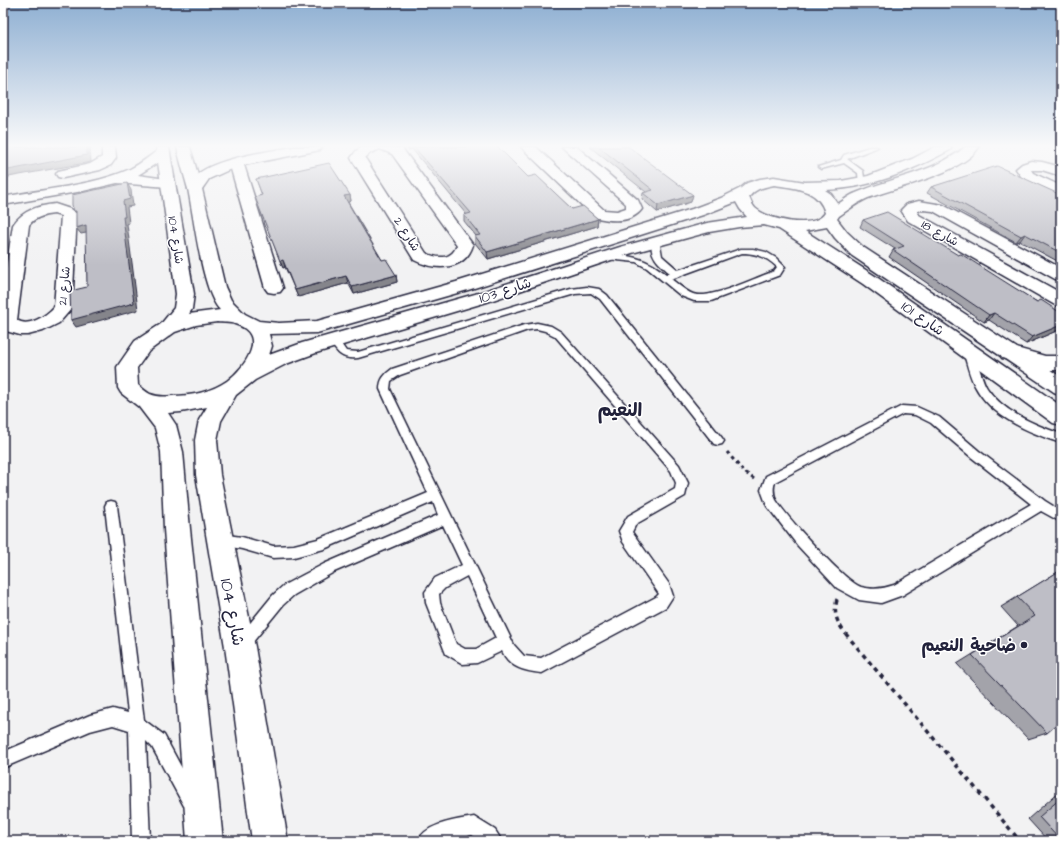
<svg xmlns="http://www.w3.org/2000/svg" width="1064" height="844" font-family="'Architects Daughter','Playpen Sans Arabic',sans-serif">
<rect width="100%" height="100%" fill="#f2f2f3"/>
<filter id="ink" filterUnits="userSpaceOnUse"><feTurbulence type="fractalNoise" baseFrequency=".025" numOctaves="2"/><feDisplacementMap in="SourceGraphic" scale="8" xChannelSelector="R" yChannelSelector="G"/><feConvolveMatrix kernelMatrix="1 2 1 2 8 2 1 2 1" color-interpolation-filters="sRGB"/></filter>
<g filter="url(#ink)">
<g fill="none" stroke-linecap="round" stroke-linejoin="round">
<defs>
<path id="service" d="M869,147H878L847,159L863,171L865,184H859L858,173L844,163L821,169L818,167L841,160L844,155Z
M653,239H659L662,256L678,270L741,249H753L766,252L776,258L785,267L780,275L711,301H694L681,296L647,268L636,262L607,259L603,256L607,253C634,257 644,257 666,274L670,273C660,265 647,254 653,239ZM742,253C756,253 767,257 777,267L774,271L767,274C750,280 709,300 693,294C685,291 678,284 671,279Z
M587,287L599,289L607,295L722,438L724,441L722,444L718,445L714,444L600,299L591,293L575,294L358,358C342,360 337,353 329,340L331,338H337L346,351L358,352L571,289Z
M537,323L551,326L561,332L679,465L688,483L685,496L636,524L632,532L669,584L673,596L666,607L542,673C524,671 510,668 502,651L477,663L463,664L446,654L426,603L425,592L435,578L462,565L443,525L334,572L294,595L283,605L248,648L243,650L238,648L236,643L238,638L273,595L284,585L324,564L438,515L433,502L324,549L294,557L273,558L242,549L215,544L214,540L215,536L220,534L242,537L273,546L294,545L318,539L428,493L380,389C380,379 385,374 392,369L524,325ZM537,329L545,331L555,336L671,471L676,483L675,489L628,516L619,531L623,542L659,594L656,597L541,658L524,656L514,645L390,389L391,381L400,375L528,330ZM467,576L496,638L476,649H465L456,644L440,603L439,594L445,588Z
M968,348C976,350 981,379 987,388C1003,412 1035,425 1061,434V443C1030,433 991,417 975,386C969,375 967,363 963,351Z
M902,406L917,407L939,417L979,451L1045,501L1061,511V522L1041,511L903,595L881,603L859,600L837,588L798,546L767,506L761,490L766,476ZM903,414L915,415L931,423L971,457L1031,504L894,585C883,589 873,590 861,587C844,581 786,516 776,500C773,493 773,488 775,482Z
M111,501L115,502L117,506L144,720L164,735L199,800L196,806L190,809L184,806L152,747L146,741L150,841H132L129,730L113,725L90,731L3,768V752L90,715L113,709L128,713L105,506L107,502Z
M474,817L495,830L502,841H481L472,835L444,841H418C426,823 457,820 474,817Z"/>
<path id="minor" d="M102,147H115L116,158L111,165L100,170L63,178L58,177L56,174L58,171L90,164L102,157Z
M294,147H322L320,150L315,151L244,165L283,288L280,292L274,293L268,292L265,288L231,169L209,179L200,192L195,193L190,192L188,189C191,184 194,178 198,174C217,158 270,151 294,147Z
M362,147L402,148L473,245C465,271 435,271 414,260L351,158L356,151ZM380,149L392,154L457,245C452,260 438,259 426,253L365,158L370,153Z
M521,147H536L604,210L617,211L626,208V204L562,147H577L638,200L642,209C631,224 609,221 594,217Z
M163,149L168,150L170,153L168,156L138,175L173,180L175,183L173,186L168,187L117,183L83,191L3,205V197C43,189 92,186 130,169C140,164 149,157 158,150Z
M1031,161L1042,162L1061,167V176L1042,170H1031L1033,173L1061,186V196L1023,179L1016,169L1022,164Z
M919,201L943,205L1061,268V280L1055,279L933,211L923,210L917,211L919,215L1061,293V307L1055,305L908,221L901,210L907,204Z
M55,204L70,209L77,214L72,308L59,323L43,331L28,335H20L6,331L3,328V288L13,225C23,210 38,206 55,204ZM54,214L61,216L54,307C46,316 28,328 17,320L29,225C35,217 44,215 54,214Z
M1009,346L1045,356H1061V370H1045L1002,358L999,353L1002,348Z"/>
<path id="tertiary" d="M156,147H169L194,294L192,309L189,314L220,310C202,292 194,217 188,189C184,175 180,161 177,147H190L202,189L225,287L231,300L245,314L259,321L279,323L317,321L456,282L692,209L721,198L741,188L747,183L760,179L774,177L805,182L841,181L868,176L912,159L935,147H952L950,150C909,172 871,188 825,190L831,194L838,204C844,200 850,195 856,193C893,177 934,173 965,147H979C963,173 897,187 868,198C858,202 848,210 839,216L837,219L847,232L863,247L1061,377V395L1054,392L851,255L835,238L827,227L805,231L875,276L1061,406V425L1053,423L863,284L779,229L764,225L739,227L709,232L632,253L487,302L316,353L286,364L255,380L236,395L221,421L217,440L220,475L255,647L288,841H252L225,647L196,475L195,440L199,420L207,407L181,412L168,413L176,425L183,452L190,529L223,841H187L164,529L161,452L155,428L139,407L121,393L118,388L117,367L135,341L161,324L174,308L176,294ZM774,185C795,188 819,189 825,213C814,230 768,220 755,208C752,205 751,201 749,197C756,188 764,187 774,185ZM736,202L740,209L747,217L707,223L620,247L475,294L302,343L269,355L272,346L269,334L317,333L324,331L468,290L703,215ZM217,322C223,323 230,322 235,324C269,334 245,368 227,381C211,392 191,396 172,396C165,397 157,397 150,394C146,392 142,388 138,385L137,368L149,351L175,332L196,325Z"/>
</defs>
<use href="#service" stroke="#22223b" stroke-width="3"/>
<use href="#minor" stroke="#22223b" stroke-width="3"/>
<use href="#tertiary" stroke="#22223b" stroke-width="3"/>
<path stroke="#22223b" stroke-width="3" stroke-dasharray="3.5 3.5" stroke-linecap="butt" d="M727,452L743,471L754,479
M836,601L837,599"/>
<path stroke="#22223b" stroke-width="3.5" stroke-dasharray="4.5 4.5" stroke-linecap="butt" d="M837,600C833,614 837,622 845,633L1020,841"/>
<use href="#service" fill="#fff" fill-rule="evenodd"/>
<use href="#minor" fill="#fff" fill-rule="evenodd"/>
<use href="#tertiary" fill="#fff" fill-rule="evenodd"/>
</g>
<path fill="#a3a3aa" stroke="#22223b" d="M406,147H498L528,177L572,209L598,219L597,226L488,259L475,243V236H476L464,221V215L466,214L412,149L408,150Z
M590,147H629L691,202L657,212L642,199L643,193L646,192Z
M256,179L350,195L351,201L348,202L382,260L396,275L397,282L354,294L348,283L298,297L285,267L283,268L255,197L262,195Z
M931,187L1061,195V263L1020,241L1016,242L927,193Z
M863,220L958,255L1037,302L1061,313V329L1026,344L989,320L984,322L889,257L893,250L895,249L860,227Z
M1061,570L1047,733L1028,739L957,664L1018,626L1001,607Z
M1061,790V841H1048L1028,819Z"/>
<path fill="#85858b" stroke="#22223b" d="M87,147H90L91,162L3,178V171Z
M408,147H411L412,149L408,150Z
M127,183L131,190L133,206L127,207L129,223L127,224L138,310L76,327L71,320L123,217V201Z
M350,195L351,201L346,203L344,196Z
M693,195L691,202L657,212L658,205Z
M598,219L597,226L488,259L487,252Z
M86,225L91,232L81,234L76,228Z
M1025,234L1020,241L1016,242L1021,236Z
M283,260L285,267L283,268L280,261Z
M396,275L397,282L354,294L352,287Z
M346,276L348,283L298,297L295,290Z
M994,313L989,320L984,322L989,315Z
M1061,325V329L1026,344L1032,337Z"/>
<path fill="#bebec6" stroke="#22223b" d="M3,147H87V155L3,171Z
M414,147H498L528,177L536,175L572,209L583,206L598,219L487,252L475,236L480,235L464,215L471,213Z
M599,147H629L693,195L658,205L643,193L653,190Z
M329,163L350,195L344,196L366,234L382,260L386,259L396,275L352,287L346,276L295,290L283,260L280,261L255,197L262,195L256,179Z
M997,166L1061,195V253L1025,234L1021,236L931,187Z
M127,183L130,199L123,201L125,217H123L134,303L71,320L70,291L87,287L86,225L76,228V211H74L72,205V195Z
M887,212L958,255L961,254L1037,302L1041,300L1061,313V325L1032,337L994,313L989,315L893,250L904,246L863,220Z
M1061,570V721L1047,733L972,655L1035,616L1017,597Z
M1061,798V841L1039,817Z"/>
</g>
<linearGradient id="sky" x2="0" y2="1"><stop stop-color="#8eafd2"/><stop offset="0.55" stop-color="#f9f9fa"/><stop offset="1" stop-color="#f9f9fa" stop-opacity="0"/></linearGradient>
<rect width="1064" height="265" fill="url(#sky)"/>
<circle fill="#22223b" stroke="#fff" stroke-width="1.5" cx="1024" cy="645" r="4"/>
<g text-anchor="middle" stroke-width="3" stroke-linejoin="round" paint-order="stroke">
<g font-size="12" fill="#22223b" stroke="#fff">
<text transform="translate(940 233) rotate(29)" y="4">شارع 18</text>
<text transform="translate(407 234) rotate(57)" y="4">شارع 2</text>
<text transform="translate(176 240) rotate(81)" y="4">شارع 104</text>
<text transform="translate(64 286) rotate(-85)" y="4">شارع 21</text>
</g>
<g font-size="14" fill="#22223b" stroke="#fff">
<text transform="translate(505 290) rotate(-18)" y="5">شارع 103</text>
<text transform="translate(923 318) rotate(35)" y="5">شارع 101</text>
</g>
<g font-size="17" fill="#22223b" stroke="#fff">
<text transform="translate(233 612) rotate(79)" y="6">شارع 104</text>
</g>
<g font-size="17" font-weight="bold" fill="#22223b" stroke="#fff" text-anchor="end">
<text x="1016" y="651">ضاحية النعيم</text>
</g>
<g font-size="18" font-weight="bold" fill="#22223b" stroke="#fff">
<text x="620" y="416">النعيم</text>
</g>
</g>
<rect width="1064" height="844" fill="none" stroke="#fff" stroke-width="16"/>
<rect x="8" y="8" width="1048" height="828" fill="none" stroke="#22223b" stroke-width="1.5" filter="url(#ink)"/>
</svg>
